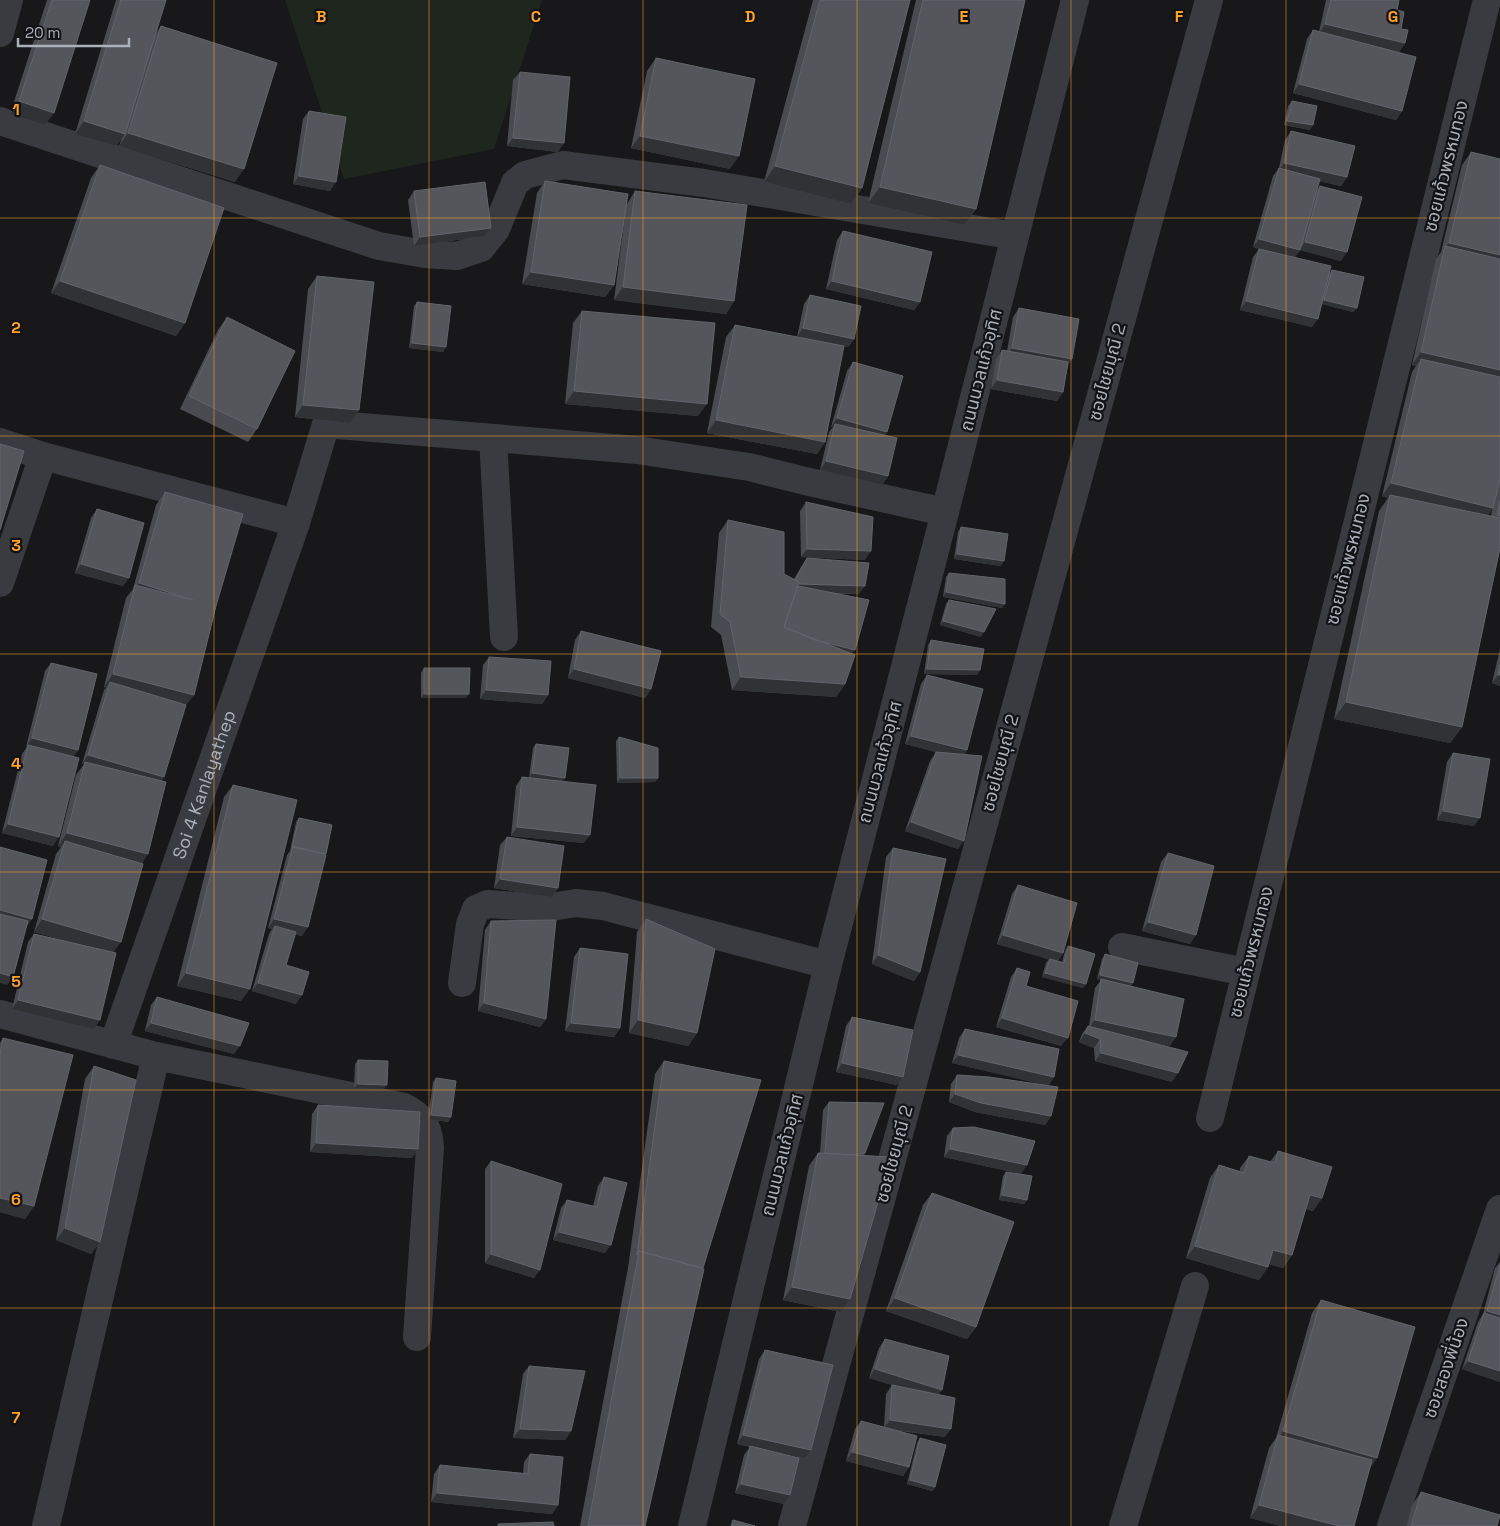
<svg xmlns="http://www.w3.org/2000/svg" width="1500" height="1526" font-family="'Space Grotesk','Noto Sans Thai',sans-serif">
<rect width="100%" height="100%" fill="#18181b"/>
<path fill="#1e261e" d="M285,0H542L494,149L344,179Z"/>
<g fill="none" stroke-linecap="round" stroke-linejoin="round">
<g stroke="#393b40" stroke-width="28">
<path d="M0,33L9,0"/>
<path d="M0,121L379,246L425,254L457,256L481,248L496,229L515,183L525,175L563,165L704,183L1015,236"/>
<path d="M493,438L504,637"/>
<path d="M0,442L43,456L296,523"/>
<path d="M0,583L43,456"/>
<path d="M1122,947L1246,972"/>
<path d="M462,983L470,924L476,909L488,904L518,906L539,909L576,903L603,906L828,965"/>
<path d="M0,1014L156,1056L404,1107C422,1116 429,1127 430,1147L417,1337"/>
<path id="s1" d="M113,1045L296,523L326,424L637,450L749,467L805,481L945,512"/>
<path d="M1210,1118L1487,0"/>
<path d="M46,1526L156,1056"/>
<path d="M692,1526L828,965L945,512L1075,0"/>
<path d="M792,1526L1209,0"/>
<path d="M1123,1526L1195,1286"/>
<path d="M1391,1526L1500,1209"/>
</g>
</g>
<path fill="#494b50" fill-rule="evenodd" d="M47,0H90L45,125L10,114Z
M116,0H166L155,35L161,26L235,182L119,146L122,138L116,146L75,134Z
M813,0H910L862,188L851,204L764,182Z
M916,0H1025L976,209L964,225L868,203Z
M1326,0H1399L1397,10L1401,29L1405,43L1399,52L1362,43L1402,111L1396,120L1293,93L1307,39L1313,30L1319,32Z
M656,58L730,169L631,148L647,71Z
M520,72L558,152L507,146L513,80Z
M1292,101L1310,130L1284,125L1288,106Z
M309,111L330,191L293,184L303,119Z
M1291,131L1347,177L1341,186L1319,181L1316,192L1320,186L1341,261L1300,250L1295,257L1329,274L1332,270L1357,308L1353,312L1322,304L1312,327L1240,310L1253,257L1259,249L1253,247L1273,176L1279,168L1285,140Z
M1471,152L1500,159V548L1462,727L1450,743L1334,719L1379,511L1388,498L1382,496L1412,372L1416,366L1412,365L1436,259L1441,252L1462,165ZM1492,509L1491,516L1488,515Z
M100,165L185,323L176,336L51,293L91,178Z
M545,181L627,204L635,191L734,301L726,314L614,300L626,207L614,285L605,297L522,284L537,193Z
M414,191L491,228L485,236L414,246L408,200Z
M843,231L920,302L914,310L826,289L837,240Z
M317,276L350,423L295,417L308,289Z
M810,295L854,339L848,347L844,346L825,442L817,454L707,433L726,337L735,325L797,337L804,304Z
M417,302L446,347L443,352L409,348L414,306Z
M1019,308L1072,359L1068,365L1063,392L1057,401L991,389L996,359L1002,350L1007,351L1013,317Z
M582,311L698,416L565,404L573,323Z
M227,317L257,429L248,442L180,409L218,330Z
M853,362L885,435L888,476L882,485L820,470L829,432L833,427H831L847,371Z
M165,492L185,707L162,781L142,864L113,953L94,1029L12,1009L28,942L34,934L71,942L34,932L56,854L61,847L58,846L76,775L84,764H82L104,690L106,688L104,687L126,598L133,589L156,505Z
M806,502L865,560L801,557L800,511Z
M97,509L123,586L75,573L91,518Z
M728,520L784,574L794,579L801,567L807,558L859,594H836L855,650L851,654L845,684L836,697L732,690L721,635L711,627L719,533Z
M961,527L1001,566L954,559L958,532Z
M949,573L1005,604L1002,608L943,597L946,577Z
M949,600L981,637L940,625L946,604Z
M581,631L651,689L645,698L568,678L575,640Z
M931,640L980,670L977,675L924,674L928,645Z
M1500,649V686L1492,683Z
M489,657L548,695L542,704L480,699L483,665Z
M51,663L78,750L73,757L53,846L2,833L22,754L27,747H26L45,671Z
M424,668L466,698H421V673Z
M927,675L967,750L964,755L958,849L905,831L930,761L936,752H937L905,744L921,684Z
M619,737L658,778L655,782L617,783L616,741Z
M536,744L563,781L584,843L511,836L516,786L522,777L529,778L533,748Z
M1453,753L1474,826L1437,820L1447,762Z
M233,785L241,1001L177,986L224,797Z
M299,818L302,936L295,934L286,965L296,1004L252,991L269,934L272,929L268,928L287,855L290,851L296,822Z
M507,837L558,888L552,897L494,888L500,845Z
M893,848L920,972L914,981L872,964L886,857Z
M1168,853L1190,944L1142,931L1161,862Z
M1018,885L1063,953L1058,961L1062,962L1065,951L1068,946L1086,984L1083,988L1042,977L1046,963L1049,959L997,944L1012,894Z
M646,919L697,1033L688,1046L629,1033L637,932Z
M491,921L546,1019L540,1027L478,1011L485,930Z
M580,948L620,1028L614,1037L565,1031L574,957Z
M1105,954L1131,986L1170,1046L1130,1037L1172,1082L1095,1061L1094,1048L1079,1042L1082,1034L1088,1026H1089L1095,988L1101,980L1097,979L1102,959Z
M1017,968L1026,986L1061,1046L996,1027L1011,977Z
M157,997L234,1054L145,1031L151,1005Z
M852,1017L897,1085L836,1072L846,1026Z
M965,1029L1054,1077L1048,1086L1051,1116L1045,1125L975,1112L949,1102L951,1084L957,1075L1047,1085L952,1063L959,1038Z
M3,1038L34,1206L25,1219L0,1212V1043Z
M358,1060L384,1089L354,1088L355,1064Z
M664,1061L703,1268L645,1526H580L628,1268L655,1074Z
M94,1066L100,1242L91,1254L56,1240L85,1079Z
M436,1078L451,1117L448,1122L428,1119L433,1082Z
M829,1102L865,1153L864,1155L850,1299L841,1312L783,1300L809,1166L818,1153H820L823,1110Z
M318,1105L418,1149L412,1158L310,1152L312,1114Z
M953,1128L1021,1174L944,1157L947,1136Z
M1278,1151L1322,1198L1313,1211L1306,1209L1292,1255L1283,1268L1269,1264L1268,1267L1259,1280L1186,1258L1210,1178L1219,1165L1240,1171V1168L1249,1156L1270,1162Z
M491,1161L534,1278L485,1263V1169Z
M1006,1172L1027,1200L1024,1204L999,1200L1003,1176Z
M604,1177L605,1253L553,1240L561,1208L567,1200L593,1206L598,1186Z
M932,1193L976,1327L967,1339L886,1311L923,1205Z
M1500,1262V1382L1462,1369L1478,1322L1483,1314L1495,1268Z
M1321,1300L1369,1470L1354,1526H1281L1250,1518L1269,1448L1276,1438L1312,1313Z
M885,1339L942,1390L938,1395L945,1437L893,1430L909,1467L903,1476L846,1461L855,1429L861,1421L884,1427L886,1394L892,1385L869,1378L879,1348Z
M765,1350L811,1450L805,1458L772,1451L790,1495L784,1504L735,1493L744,1455L750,1447L737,1444L759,1359Z
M529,1366L571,1431L565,1440L513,1438L523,1374Z
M920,1438L935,1487L932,1491L907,1484L917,1443Z
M530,1454L558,1505L552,1514L431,1502L434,1474L440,1465L523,1473L524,1462Z
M1421,1492L1497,1526H1406L1412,1505Z"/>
<path fill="#313236" d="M1325,24L1405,43L1399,52L1319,33Z
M1299,84L1402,111L1396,120L1293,93Z
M19,101L54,113L45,125L10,114Z
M84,121L125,134L116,146L75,134Z
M1287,121L1313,125L1310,130L1284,125Z
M128,133L244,169L235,182L119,146Z
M640,136L739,156L730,169L631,148Z
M513,138L564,143L558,152L507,146Z
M1284,163L1347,177L1341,186L1278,172Z
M775,166L862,188L851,204L764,182Z
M299,176L336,182L330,191L293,184Z
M880,187L976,209L964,225L868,203Z
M491,228L485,236L414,246L420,237Z
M1259,239L1299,250L1305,242L1347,252L1341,261L1300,250L1294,259L1253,247Z
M1449,243L1500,255V270L1444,250Z
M531,272L614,285L605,297L522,284Z
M60,281L185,323L176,336L51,293Z
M832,281L920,302L914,310L826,289Z
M623,287L734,301L726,314L614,300Z
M1324,300L1357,308L1353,312L1321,304Z
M1246,301L1318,319L1312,327L1240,310Z
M803,328L854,339L848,347L797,337Z
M412,343L446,347L443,352L409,348Z
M1012,348L1072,359L1066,368L1006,356Z
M1421,352L1500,370V385L1421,359L1416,366L1412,365Z
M997,380L1063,392L1057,401L991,389Z
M574,391L707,404L698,416L565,404Z
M303,405L359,410L350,423L295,417Z
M837,418L887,432L881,441L835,424L833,427H831Z
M716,420L825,442L817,454L707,433Z
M826,461L888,476L882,485L820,470Z
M1391,483L1493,508L1484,520L1390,495L1388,498L1382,496Z
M807,549L871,551L865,560L801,557Z
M957,554L1004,561L1001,566L954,559Z
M81,564L129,578L123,586L75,573Z
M139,583L193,600L133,592Z
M793,584L865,586L859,594L794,592Z
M946,592L1005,604L1002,608L943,597Z
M943,621L984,632L981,637L940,625Z
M781,631L855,650L848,658Z
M574,669L651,689L645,698L568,678Z
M927,669L980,670L977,675L924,674Z
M113,674L194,695L185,707L110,682L106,688L104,687Z
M1498,675H1500V686L1492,683Z
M741,677L845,684L836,697L732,690Z
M486,690L548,695L542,704L480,699Z
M424,694H469L466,698H421Z
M1346,702L1462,727L1450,743L1334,719Z
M911,736L967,750L961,759L905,744Z
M32,738L78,750L72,758L28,745L27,747H26Z
M88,755L164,777L158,786L85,762L84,764H82Z
M532,773L565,778L562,782L529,778Z
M620,778H658L655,782L617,783Z
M1443,811L1480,818L1474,826L1437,820Z
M911,822L964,841L958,849L905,831Z
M8,824L59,837L53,846L2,833Z
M517,827L590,835L584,843L511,836Z
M67,833L148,854L140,867L65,841L61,847L58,846Z
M500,879L558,888L552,897L494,888Z
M0,910L32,919L26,928L0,921Z
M42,919L121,942L112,954L34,932Z
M274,919L308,927L302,936L274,929L275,926L272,929L268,928Z
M1148,922L1196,935L1190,944L1142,931Z
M1003,935L1063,953L1057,962L997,944Z
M878,955L920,972L914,981L872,964Z
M0,973L13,977L7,985L0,983Z
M186,973L250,989L241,1001L177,986Z
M1045,973L1086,984L1083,988L1042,977Z
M1100,975L1133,983L1130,988L1097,979Z
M258,983L302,995L296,1004L252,991Z
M18,1000L100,1020L94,1029L12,1009Z
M484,1003L546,1019L540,1027L478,1011Z
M1002,1018L1068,1038L1061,1046L996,1027Z
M638,1020L697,1033L688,1046L629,1033Z
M1095,1020L1176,1037L1170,1046L1089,1028Z
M151,1023L240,1046L234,1054L145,1031Z
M571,1023L620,1028L614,1037L565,1031Z
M1085,1033L1100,1039L1094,1048L1079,1042Z
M1101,1053L1178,1073L1172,1082L1095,1061Z
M958,1055L1054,1077L1048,1086L952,1063Z
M842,1063L903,1077L897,1085L836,1072Z
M358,1084L387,1085L384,1089L354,1088Z
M955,1094L1051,1116L1045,1125L975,1112L949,1102Z
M431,1115L451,1117L448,1122L428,1119Z
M316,1143L418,1149L412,1158L310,1152Z
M950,1149L1027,1165L1021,1174L944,1157Z
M1002,1195L1027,1200L1024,1204L999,1200Z
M1310,1195L1322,1198L1313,1211L1301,1207Z
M0,1198L34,1206L25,1219L0,1212Z
M65,1228L100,1242L91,1254L56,1240Z
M559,1232L611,1245L605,1253L553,1240Z
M1195,1246L1268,1267L1259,1280L1186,1258Z
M1273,1250L1292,1255L1283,1268L1264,1262Z
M491,1254L540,1270L534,1278L485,1263Z
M792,1287L850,1299L841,1312L783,1300Z
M895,1298L976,1327L967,1339L886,1311Z
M1487,1311L1500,1315V1325L1481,1320Z
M1468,1361L1500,1371V1382L1462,1369Z
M875,1369L942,1390L936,1398L869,1378Z
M890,1420L951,1429L945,1437L884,1428Z
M520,1429L571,1431L565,1440L513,1438Z
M1283,1431L1377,1458L1369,1470L1277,1440Z
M743,1435L811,1450L805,1458L737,1444Z
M852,1452L909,1467L903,1476L846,1461Z
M910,1480L935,1487L932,1491L907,1484Z
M741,1484L790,1495L784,1504L735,1493Z
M437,1493L558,1505L552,1514L431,1502Z
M1259,1505L1339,1526H1281L1250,1518Z"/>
<path fill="#54565c" stroke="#61646a" d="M52,0H90L54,113L19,101Z
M121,0H166L125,134L84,121Z
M820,0H910L862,188L775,166Z
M923,0H1025L976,209L880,187Z
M1331,0H1399L1397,10L1404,12L1401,29L1408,30L1405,43L1325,24Z
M161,26L277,63L244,169L128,133Z
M1313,30L1416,57L1402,111L1299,84Z
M656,58L755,79L739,156L640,136Z
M520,72L570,77L564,143L513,138Z
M1292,101L1317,106L1313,125L1287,121Z
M309,111L346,117L336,182L299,176Z
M1291,131L1355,146L1347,177L1284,163Z
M1471,152L1500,159V255L1449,243Z
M100,165L224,208L185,323L60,281Z
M1279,168L1320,179L1300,250L1259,239Z
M545,181L628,194L614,285L531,272Z
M485,182L491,228L420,237L414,191Z
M1320,186L1362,197L1347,252L1305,242Z
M635,191L747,205L734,301L623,287Z
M843,231L932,252L920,302L832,281Z
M1445,246L1500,259V370L1421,352Z
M1259,249L1331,266L1318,319L1246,301Z
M1332,270L1364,277L1357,308L1324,300Z
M317,276L374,282L359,410L303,405Z
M810,295L861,306L854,339L803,328Z
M417,302L451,306L446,347L412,343Z
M1019,308L1079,319L1072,359L1012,348Z
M582,311L715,323L707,404L574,391Z
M227,317L295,351L257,429L189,396Z
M735,325L844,346L825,442L716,420Z
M1002,350L1068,362L1063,392L997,380Z
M1421,359L1500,377V479L1493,508L1391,483Z
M853,362L903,376L887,432L837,418Z
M835,424L897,438L888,476L826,461Z
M0,444L24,451L0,530Z
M165,492L243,514L216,606L194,695L113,674L135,585L193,600L139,583Z
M1390,495L1500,518V548L1462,727L1346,702Z
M1500,501V516L1497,515Z
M806,502L873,517L871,551L807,549Z
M97,509L144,523L129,578L81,564Z
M728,520L784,532V574L799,582L784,627L855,655L845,684L741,677L730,622L720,614Z
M961,527L1008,534L1004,561L957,554Z
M807,558L869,563L865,586L799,584V582L795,580Z
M949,573L1005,579V604L946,592Z
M798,586L869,600L855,650L815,640L784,627Z
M949,600L996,609L984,632L943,621Z
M581,631L661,651L651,689L574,669Z
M931,640L984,649L980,670L927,669Z
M489,657L551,661L548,695L486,690Z
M51,663L97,674L78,750L32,738Z
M1500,665V675H1498Z
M424,668H470L469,694H424Z
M927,675L983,689L967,750L911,736Z
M110,682L186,705L164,777L88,755Z
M619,737L658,748V778H620Z
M536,744L569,748L565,778L532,773Z
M28,745L79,758L59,837L8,824Z
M936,752L982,756L964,841L911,822Z
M1453,753L1490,759L1480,818L1443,811Z
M85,762L166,782L148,854L67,833Z
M522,777L596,785L590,835L517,827Z
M233,785L297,800L250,989L186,973Z
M299,818L332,825L326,854L292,847Z
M507,837L564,846L558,888L500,879Z
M65,841L143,864L121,942L42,919Z
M293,846L326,855L308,927L274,919Z
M0,847L47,860L32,919L0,910Z
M893,848L946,859L920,972L878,955Z
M1168,853L1214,866L1196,935L1148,922Z
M1018,885L1077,903L1063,953L1003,935Z
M0,914L28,921L13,977L0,973Z
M646,919L715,949L697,1033L638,1020Z
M556,920L546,1019L484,1003L491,921Z
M275,926L296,932L286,965L309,972L302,995L258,983Z
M34,934L116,953L100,1020L18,1000Z
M1068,946L1095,954L1086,984L1045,973L1050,959L1064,963Z
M580,948L628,954L620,1028L571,1023Z
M1105,954L1138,963L1133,983L1100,975Z
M1017,968L1030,972L1026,986L1078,1001L1068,1038L1002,1018Z
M1101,979L1184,999L1176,1037L1095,1020Z
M157,997L249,1023L240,1046L151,1023Z
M852,1017L913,1030L903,1077L842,1063Z
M1088,1026L1188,1052L1178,1073L1101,1053L1100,1039L1085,1033Z
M965,1029L1059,1049L1054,1077L958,1055Z
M3,1038L73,1055L34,1206L0,1198V1054Z
M358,1060L388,1061L387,1085L358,1084Z
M664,1061L761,1080L703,1268L639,1251L637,1255Z
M94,1066L136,1080L100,1242L65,1228Z
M957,1075L989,1077L1058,1087L1051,1116L981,1103L955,1094Z
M436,1078L456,1081L451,1117L431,1115Z
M829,1102L884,1103L865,1153L850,1155L825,1153Z
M318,1105L420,1112L418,1149L316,1143Z
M974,1127L1035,1141L1027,1165L950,1149L953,1128Z
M1278,1151L1332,1167L1322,1198L1310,1195L1292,1255L1273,1250L1268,1267L1195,1246L1219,1165L1244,1173L1249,1156L1275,1163Z
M818,1153L891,1157L850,1299L792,1287Z
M491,1161L562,1184L540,1270L491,1254Z
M1006,1172L1032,1176L1027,1200L1002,1195Z
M604,1177L627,1183L611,1245L559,1232L567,1200L597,1207Z
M932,1193L1014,1222L976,1327L895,1298Z
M639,1251L704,1269L645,1526H588Z
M1500,1265V1315L1487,1311Z
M1321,1300L1415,1327L1377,1458L1283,1431Z
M1484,1313L1500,1318V1371L1468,1361Z
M885,1339L949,1356L942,1390L875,1369Z
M765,1350L833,1365L811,1450L743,1435Z
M529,1366L585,1371L571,1431L520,1429Z
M892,1385L955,1398L951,1429L890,1420Z
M861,1421L917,1436L909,1467L852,1452Z
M1278,1435L1372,1460L1354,1526H1339L1259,1505Z
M920,1438L946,1445L935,1487L910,1480Z
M750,1446L799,1458L790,1495L741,1484Z
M530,1454L563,1457L558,1505L437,1493L440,1465L528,1474Z
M1421,1492L1500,1515L1497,1526H1411Z
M733,1520L755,1526H731Z
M553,1522L554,1526H498V1524Z"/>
<path fill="none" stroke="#fea22d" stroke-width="1" stroke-opacity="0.55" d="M214,0V1526M429,0V1526M643,0V1526M857,0V1526M1071,0V1526M1286,0V1526M0,218H1500M0,436H1500M0,654H1500M0,872H1500M0,1090H1500M0,1308H1500"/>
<g text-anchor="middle" stroke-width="4.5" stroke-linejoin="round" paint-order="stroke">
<g font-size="18" fill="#aab1bb" stroke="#131316">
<text transform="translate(1446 166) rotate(-76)" y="6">ซอยแก้วพรหมทอง</text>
<text transform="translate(981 370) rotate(-76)" y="6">ถนนนวลแก้วอุทิศ</text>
<text transform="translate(1107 372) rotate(-75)" y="6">ซอยไชยมุณี 2</text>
<text transform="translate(1348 559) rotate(-76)" y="6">ซอยแก้วพรหมทอง</text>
<text transform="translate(880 762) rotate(-75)" y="6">ถนนนวลแก้วอุทิศ</text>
<text transform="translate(1000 763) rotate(-75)" y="6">ซอยไชยมุณี 2</text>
<text dy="6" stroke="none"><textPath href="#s1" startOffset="276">Soi 4 Kanlayathep</textPath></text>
<text transform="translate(1251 952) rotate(-76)" y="6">ซอยแก้วพรหมทอง</text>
<text transform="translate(894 1154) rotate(-75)" y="6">ซอยไชยมุณี 2</text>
<text transform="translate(782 1155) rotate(-76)" y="6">ถนนนวลแก้วอุทิศ</text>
<text transform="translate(1446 1368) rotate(-71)" y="6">ซอยสองพี่น้อง</text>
</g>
</g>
<g font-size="16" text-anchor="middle" font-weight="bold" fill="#fea22d" stroke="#131316" stroke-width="4.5" stroke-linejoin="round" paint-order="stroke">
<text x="321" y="22">B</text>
<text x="536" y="22">C</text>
<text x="750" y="22">D</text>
<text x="964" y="22">E</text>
<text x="1179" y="22">F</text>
<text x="1393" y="22">G</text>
<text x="16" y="115">1</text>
<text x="16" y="333">2</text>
<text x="16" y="551">3</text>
<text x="16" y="769">4</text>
<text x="16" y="987">5</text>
<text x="16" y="1205">6</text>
<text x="16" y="1423">7</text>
</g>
<path d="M18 38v8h111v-8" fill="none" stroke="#aab1bb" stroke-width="2.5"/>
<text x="25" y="38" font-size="15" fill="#aab1bb" stroke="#131316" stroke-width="4" paint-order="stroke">20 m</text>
</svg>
